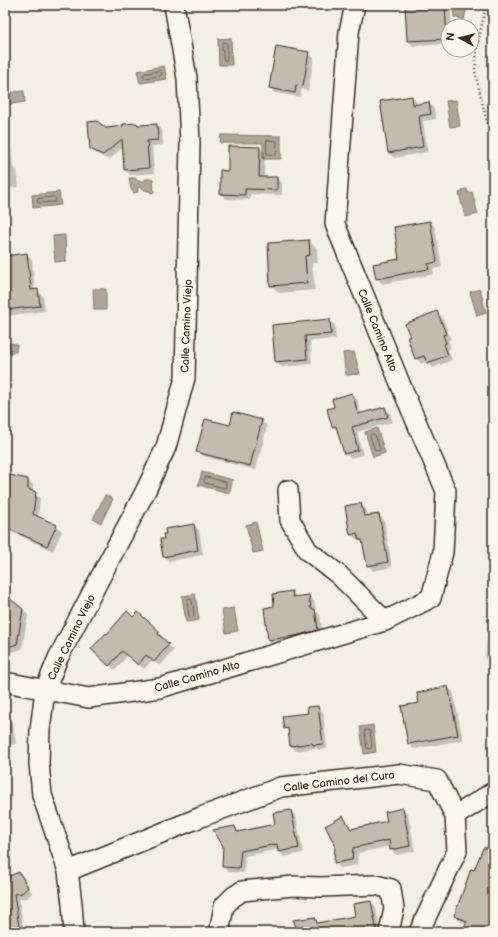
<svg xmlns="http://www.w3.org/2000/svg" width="498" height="937" font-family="'Balsamiq Sans',sans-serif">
<rect width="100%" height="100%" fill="#f3efe4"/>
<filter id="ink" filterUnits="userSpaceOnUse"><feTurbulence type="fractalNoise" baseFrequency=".025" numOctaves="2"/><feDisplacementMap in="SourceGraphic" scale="8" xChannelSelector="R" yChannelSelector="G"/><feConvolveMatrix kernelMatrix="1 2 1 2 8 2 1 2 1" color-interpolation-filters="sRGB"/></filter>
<g filter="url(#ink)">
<path fill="#afa69a" stroke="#817468" d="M453,5H467L464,20L454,17Z
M231,38L232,65H219L218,39Z
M164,66L167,79L140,83L137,71Z
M24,91L25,102L5,105V93Z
M456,100L460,126L450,127L446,101Z
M221,135L281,136V159H263V143H220Z
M129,178H135L138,181H144L146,179H153L154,192L151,193L149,191L145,190L141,187L137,188L138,192L134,193L131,189Z
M467,189L468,193L472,192L478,214L465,217L459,193L463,192L462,190Z
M59,192L61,205L33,208L32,195Z
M65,235L66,261L55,262L53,236Z
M93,289H106V310H94Z
M480,289L486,313L477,316L470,292Z
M5,343L17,344L16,352H5Z
M354,352L360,374L346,375L343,353Z
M377,428L385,453L373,457L365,432Z
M202,472L233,480L229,493L198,485Z
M105,495L113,499L101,523L93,519Z
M256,522L263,551L253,553L246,525Z
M195,594L199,620L186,622L182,596Z
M234,608L238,631L226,633L222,610Z
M373,725L376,752L364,754L360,727Z"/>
<path fill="#0003" d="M283,5H317V10L286,8Z
M429,5H447L451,9V26H448V44L413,46L408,40Z
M308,53L314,58L308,91L302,89L300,97L275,93L270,87Z
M412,97L417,102V105L429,103L434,109L436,119L423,121L428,152L394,158L389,153Z
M157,125L162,130L163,145L152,146L154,173L130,175L125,169L123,147L109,160L97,154L91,149L106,129Z
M5,136L10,141L13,167L17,171L19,187L8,188L10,202L5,203Z
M260,148L265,153L264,178H277L282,183V195L250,194V200L226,199L221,194L229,172Z
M430,222L435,227L442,267L433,269L434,274L382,284L377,278L400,260Z
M309,241L317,249L318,263H312L315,290L279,293L271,285Z
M27,254L32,260L35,291H38L43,296L45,311L5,316V257Z
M437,312L442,317L451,339L448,340L451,348L448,350L452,360L433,368L427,361L421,364L416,358L412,338Z
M329,320L335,325L336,339L310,341L312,364L282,367L276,362L273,326Z
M352,394L357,399L361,414L385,408L390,413L393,422L357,432L363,455L350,458L344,453L338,432L333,426L335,407Z
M493,404V415L490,405Z
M234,414L262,421L267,426L256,470L203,456L197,451L230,427Z
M493,421V435L489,422Z
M5,475L27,480L33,485V492L40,498L38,518L56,526L62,531L53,551L5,529Z
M361,504L366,509L368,517L379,515L384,520L392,567L373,571L368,565L364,545L359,539H356L351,534Z
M194,525L199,530L203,555L169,561L164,556Z
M292,592L297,598L309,596L314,601L316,611L320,615L323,635L274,645L269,640L265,608L275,607Z
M5,599L23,609L28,615L22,649L5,654Z
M491,602H493V665L490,664L485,659Z
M133,618L158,632L163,637V640L174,650L160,666L152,660L144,669L128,655L115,670L97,654L107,636Z
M448,687L453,692L463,740L414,749L409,744L402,706L421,704Z
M318,707L323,712L327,749L319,750L317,748L296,751L291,746L290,733L285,728Z
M8,718L13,724L16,744L8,745L9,757H5V719Z
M403,809L408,814L415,851L397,855L391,850V846L358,853L357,865L340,868L335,862L342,817L352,829L388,822Z
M290,811L296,816L303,853L284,857L279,851V849L245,856L244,873L228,872L223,866L234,827L240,832L276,825Z
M488,843L493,845V932H463L467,924L460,921L455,916L474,871Z
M19,873L25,879L32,893L27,898L19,899L24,932H5V880Z
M371,902L376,907L380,932H301L314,918L319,923L356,916Z"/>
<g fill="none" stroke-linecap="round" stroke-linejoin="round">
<path stroke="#695c50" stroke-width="1" d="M224,42L227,44V59L226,61L223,59L222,44Z
M160,71L162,74L160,76L145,78L143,77L144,74Z
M267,140L277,141L276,155L267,154Z
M54,197L56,199L55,202L38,203L37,202L38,199Z
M372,434L375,435L380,449L379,451L375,450L370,436Z
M206,477L226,482V487L224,488L205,483L204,480Z
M188,599L192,600L194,615L193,617L189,616L187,601Z
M365,730H368L370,731L372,747L370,749L367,748Z"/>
</g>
<path fill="#c3bbb0" stroke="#3b2a1e" d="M405,5H445L447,39L407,41Z
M276,46L309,52L303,86L296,85L295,93L269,88Z
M412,96L413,105L429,102L431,114L419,116L423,147L388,153L380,101Z
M97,121L106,128L123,126V124L137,123L138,125L157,124L158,140L147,141L149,168L124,170L122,139L103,155L90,149L88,122Z
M228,146L260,147L259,177H277V190L245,189V195L220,194V170L228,171Z
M430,221L437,262L428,264L429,269L376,279L373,264L399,259L394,227Z
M309,240L310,255L305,256L307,283L270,286L268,243Z
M27,253L31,290L38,289L40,306L5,310V256Z
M437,311L446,334L443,335L446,343L444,344L448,355L427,363L424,356L415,359L407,337H410L405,324Z
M330,319L331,334L305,336L307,359L275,362L272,325Z
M352,393L358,414L385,407L388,417L352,427L358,450L344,454L336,426L332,427L327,409L334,407L332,399Z
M233,412L262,420L250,466L196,452L205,419L230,425Z
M5,474L28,479V489L36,492L33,514L57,525L47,546L5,527Z
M361,503L364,516L379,514L388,562L367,566L362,540H359L357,533L350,535L345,506Z
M194,524L198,550L163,557L160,539H164L163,534H166L165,529Z
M292,591L293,597L309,595L311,609H315L318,630L295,636L268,640L264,608L274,606L273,594Z
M5,595L23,609L17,644L5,648Z
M127,611L133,617L138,612L159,631L158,634L169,644L154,662L146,655L138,665L122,651L109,666L91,649L106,633L107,634Z
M448,686L458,735L408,744L401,706L419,703L417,693Z
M318,706L323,744L313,745L312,743L290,746L288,728L284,729L282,716L308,713L307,707Z
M403,808L410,846L390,850L389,840L353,848L352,860L334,863L335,845L325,826L343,816L351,829L387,821L385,812Z
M291,810L299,848L278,852L277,844L241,851L239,868L222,867L223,846L213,830L235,826L237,832L275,824L273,813Z
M483,848H493V923L489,932H462L467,921L454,916L471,869L474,870Z
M19,872L28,887L22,893L14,894L20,932H5V878Z
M371,901L377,932H299L293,920L315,917L317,923L355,916L353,904Z"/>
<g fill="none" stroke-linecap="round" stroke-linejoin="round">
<defs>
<path id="minor" d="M288,490L290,520L308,551L339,575L385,621
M5,682L89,698L160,688L385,621L431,598L443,552L446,491L404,393L335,224L349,32L355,5
M455,816L493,792
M68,871L201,817L281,787L399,774L437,780L455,816L457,851L419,932
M74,932L72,904L68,871L42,795L39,763L40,730L45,690L58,658L146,490L166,447L185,378L190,143L187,78L174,5
M221,932L220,928L224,906L233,897L242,891L293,886L320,887L376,885L391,889L394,909L389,932"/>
</defs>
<use href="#minor" stroke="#3b2a1e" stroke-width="22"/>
<path stroke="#3b2a1e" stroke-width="2.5" stroke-dasharray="1 3" stroke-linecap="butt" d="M486,5L477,48L475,71L493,149"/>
<use href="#minor" stroke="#fbf7ec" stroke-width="19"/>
</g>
</g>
<g text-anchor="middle" stroke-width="3" stroke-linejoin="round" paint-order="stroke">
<g font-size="11" fill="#3b2a1e" stroke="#fbf7ec">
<text transform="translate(186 326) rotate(-88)" y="4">Calle Camino Viejo</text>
<text transform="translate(378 330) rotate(68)" y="4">Calle Camino Alto</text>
<text transform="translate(71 637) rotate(-64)" y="4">Calle Camino Viejo</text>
<text transform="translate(197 676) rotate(-16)" y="4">Calle Camino Alto</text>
<text transform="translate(339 781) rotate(-7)" y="4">Calle Camino del Cura</text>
</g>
</g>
<rect width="498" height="937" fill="none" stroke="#fbf7ec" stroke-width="20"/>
<rect x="10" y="10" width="478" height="917" fill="none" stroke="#3b2a1e" stroke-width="1.5" filter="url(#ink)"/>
<g transform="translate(460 38) rotate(277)"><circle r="19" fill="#fbf7ec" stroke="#aea59a"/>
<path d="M0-3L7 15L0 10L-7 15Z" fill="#3b2a1e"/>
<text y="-6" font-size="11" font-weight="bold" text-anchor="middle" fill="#3b2a1e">N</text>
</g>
</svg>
